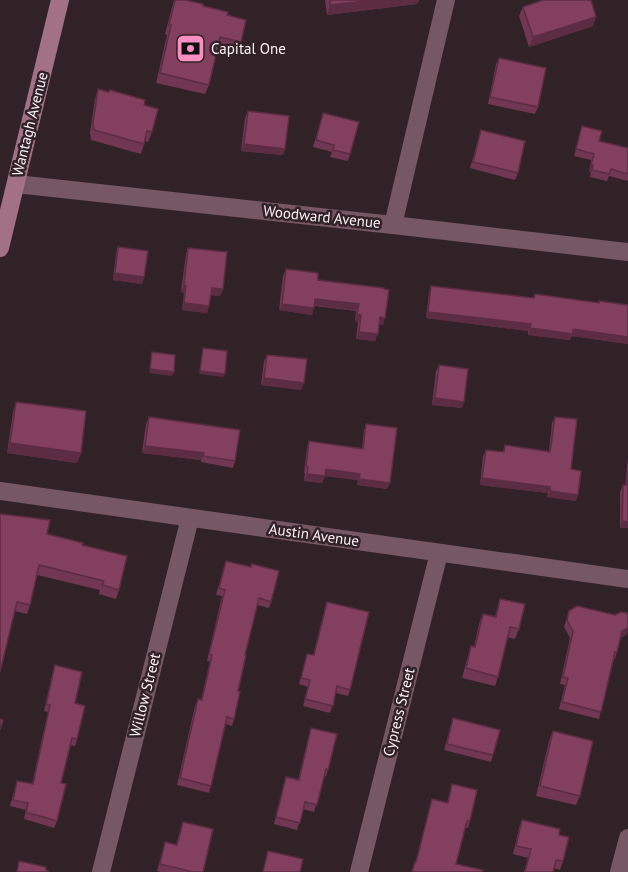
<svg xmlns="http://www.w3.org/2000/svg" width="628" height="872" font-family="'PT Sans',sans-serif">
<rect width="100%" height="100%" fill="#312228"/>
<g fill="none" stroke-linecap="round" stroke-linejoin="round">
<path stroke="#765764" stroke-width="18" d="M16,184L393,225L628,252
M393,225L446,0
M0,491L628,579
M101,872L190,518
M359,872L439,553
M619,872L628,838"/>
<path stroke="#a37186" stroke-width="18" d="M0,248L60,0"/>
</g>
<path fill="#713651" d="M174,0L203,6L227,15L241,42L237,51L218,47L209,85L205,94L156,83L167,35L165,34Z
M325,0H419L417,4L327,15Z
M523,7L593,26L529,47L519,16Z
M499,58L538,107L535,114L488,104L496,64Z
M98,89L144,105L152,132L148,142L145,141L141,154L91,140L90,133L95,99Z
M248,111L285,149L283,155L241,151L245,118Z
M323,113L350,154L348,161L330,157L332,152L313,147Z
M582,126L599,141L628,148V181L609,176L607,181L590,177L591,172H589L591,160L574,156Z
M481,130L518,173L515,180L470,168Z
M118,247L144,277L142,284L113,280L116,254Z
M188,248L223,289L220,296L211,295L207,313L182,310L184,293L181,292L186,254Z
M286,269L318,280L384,288L383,325L379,324L375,341L356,339L358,322L355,321L356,311L314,306L312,315L279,310L283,276Z
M431,286L533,298L535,294L599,303L628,305V344L572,336L570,340L528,335V331L426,318L429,293Z
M267,355L301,390L261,385L264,361Z
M439,365L462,408L432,405L436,371Z
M16,402L81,453L77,463L7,453L13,412Z
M149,417L235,461L233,468L201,462V460L142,453L146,424Z
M555,417L571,469L576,501L547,497L548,493L480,485L483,456L486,450L503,452L505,445L549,451L552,423Z
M366,424L387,489L357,485L358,480L325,476L322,483L304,481L305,473H304L307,448L309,441L362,448L364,431Z
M628,458V528H620V492L623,485H625Z
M0,514L47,534L119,590L116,599L99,594L100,590L37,575L30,605L27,614L15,611Z
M226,561L271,602L269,608L257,605L245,655L238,691L234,719L232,726L226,724L209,793L177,785L195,706L198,699L201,700L210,661H207L222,596L216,595Z
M500,599L519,629L515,639L507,637L498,677L495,686L462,678L468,656L471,646L474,647L479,624L483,614L495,617Z
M327,602L350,690L348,696L336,693L330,713L303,706L308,687L299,684L307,654L313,655Z
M569,611L627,634L620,638L617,652L615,659H614L599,719L559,709L565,685L560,684L570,638L564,627Z
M55,665L75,703L77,739L75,746L70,745L61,783L57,821L54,828L24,819L26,810L10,806L17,781L32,784L48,712L44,711Z
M453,718L493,755L491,762L444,750Z
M311,728L328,770L326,776H324L314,812L303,809L297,830L274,824L286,777L298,780Z
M553,731L580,796L576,805L536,796L549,741Z
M452,784L470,821L468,828L465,827L456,864L482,872H412L415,862H416L432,799L447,803Z
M522,820L559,835L563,861L560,870L554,868L553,872H524L528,858L513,854L519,828Z
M183,822L203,872H161L157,871L165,842L176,845Z"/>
<path fill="#5c2c42" d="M374,0H419L417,4L327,15L330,5Z
M596,17L593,26L529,47L533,37Z
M244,144L285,149L283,155L241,151Z
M591,165H593L591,172H589Z
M115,273L144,277L142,284L113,280Z
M184,285L186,286L184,293L181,292Z
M212,288L223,289L220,296L209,295Z
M315,299L359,304L356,311L313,305Z
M184,303L209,306L207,313L182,310Z
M282,304L314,308L312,315L279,310Z
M428,312L531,324L528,331L426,318Z
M357,314L361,315L358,322L355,321Z
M380,317L385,318L383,325L377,324Z
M530,328L573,329L628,337V344L572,336L570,340L528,335Z
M359,332L378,334L375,341L356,339Z
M150,369L174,372L172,376L149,373Z
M200,371L225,374L223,377L199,374Z
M264,378L304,383L301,390L261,385Z
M435,398L464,402L462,408L432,405Z
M10,443L81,453L77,463L7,453Z
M145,446L204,453L201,460L142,453Z
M326,469L360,474L358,480L323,476Z
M307,474L325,476L322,483L304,481Z
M482,478L550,487L548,493L480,485Z
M359,479L390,483L387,489L357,485Z
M550,491L578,495L576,501L547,497Z
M622,521L628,522V528H620Z
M628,628L627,634L620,638L622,631Z"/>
<path fill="#833f5e" stroke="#5c2c42" stroke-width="1.5" d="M175,0H185L203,4V6L228,12L227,15L246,20L241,42L220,37L209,85L160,73L171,25H169Z
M330,0H374L330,5Z
M543,0H591L596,17L533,37L523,7Z
M499,58L546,68L538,107L490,97Z
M98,89L109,92L110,90L145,100L144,105L158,109L152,132L147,131L144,144L94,130L93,123Z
M248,111L289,116L285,149L244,144Z
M323,113L359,122L350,154L333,150L334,145L316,140Z
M582,126L602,131L599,141L628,148V174L611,169L609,174L592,170L593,165H591L594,154L576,149Z
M481,130L525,141L518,173L473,162Z
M118,247L148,251L144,277L115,273Z
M188,248L227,252L223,289L212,288L209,306L184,303L186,286L184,285Z
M286,269L318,273V280L384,288V289L389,290L385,318L380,317L378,334L359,332L361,315L357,314L359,304L315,299L314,308L282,304Z
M431,286L534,298L535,294L599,303V301L628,305V337L573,329V334L530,328L531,324L428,312Z
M203,348L227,351L225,374L200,371Z
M152,352L175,355L174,372L150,369Z
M267,355L307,359L304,383L264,378Z
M439,365L468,369L464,402L435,398Z
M16,402L86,411L81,453L10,443Z
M149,417L240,430L235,461L203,456L204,453L145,446Z
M555,417L577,419L571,469L581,471L578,495L550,491V487L482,478L486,450L504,452L505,445L550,452Z
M366,424L397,428L390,483L359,479L360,474L326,469L325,476L307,474L308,467L306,466L309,441L363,449Z
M628,470V522L622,521L623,485H626Z
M0,514L50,520L47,534L83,543L82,545L127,556L119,590L102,585L104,581L39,565L30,605L17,602L0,672Z
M226,561L251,567L252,564L279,571L271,602L259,598L245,655H246L238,691L240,692L234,719L227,717L211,786L180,778L198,699L202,700L212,655L209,654L225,590L219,588Z
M500,599L525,604L519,629L510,627L498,677L466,668L471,646L475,647L483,614L496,617Z
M327,602L369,612L350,690L337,686L333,706L305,699L310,680L301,678L307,654L314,655Z
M577,606L615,615L621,612L627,613L628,615V628L622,631L617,652H615L601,712L562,702L568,678L563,677L573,631L567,620L569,611Z
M55,665L82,672L75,703L85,706L77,739L72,738L61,783L66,784L57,821L26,812L28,803L13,800L17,781L33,784L50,705L46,704Z
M453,718L500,730L493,755L447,744Z
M0,719L3,720L0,730Z
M311,728L337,734L328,770L326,769L317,805L305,802L300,823L276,817L286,777L299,780Z
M553,731L593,741L580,796L540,786Z
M452,784L477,790L470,821H467L456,864L483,870L482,872H412L415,862H416L432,799L448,803Z
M522,820L560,829L559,835L569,837L563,861L556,860L553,872H525L531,849L516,846Z
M183,822L213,829L203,872H193L160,864L165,842L177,845Z
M268,851L303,859L300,872H263Z
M19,861L46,867V870L48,871V872H17Z"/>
<defs>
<symbol id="bank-square" viewBox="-11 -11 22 22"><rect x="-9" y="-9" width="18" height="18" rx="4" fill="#fd8ec0" stroke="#312228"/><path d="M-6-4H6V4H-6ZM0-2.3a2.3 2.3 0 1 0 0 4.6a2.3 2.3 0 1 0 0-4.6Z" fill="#111"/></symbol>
</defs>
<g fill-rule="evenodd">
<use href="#bank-square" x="174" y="32" width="33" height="33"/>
</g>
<g text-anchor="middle" stroke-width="5" stroke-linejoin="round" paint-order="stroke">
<g font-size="15" fill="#fcf1f5" stroke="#312228" text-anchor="start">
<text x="211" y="54">Capital One</text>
</g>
<g font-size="15" fill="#fcf1f5" stroke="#312228">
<text transform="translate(30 124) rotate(-76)" y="5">Wantagh Avenue</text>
<text transform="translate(322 217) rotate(6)" y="5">Woodward Avenue</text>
<text transform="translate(314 535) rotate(8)" y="5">Austin Avenue</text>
<text transform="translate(145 695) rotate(-76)" y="5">Willow Street</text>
<text transform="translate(399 712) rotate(-76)" y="5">Cypress Street</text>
</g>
</g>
</svg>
